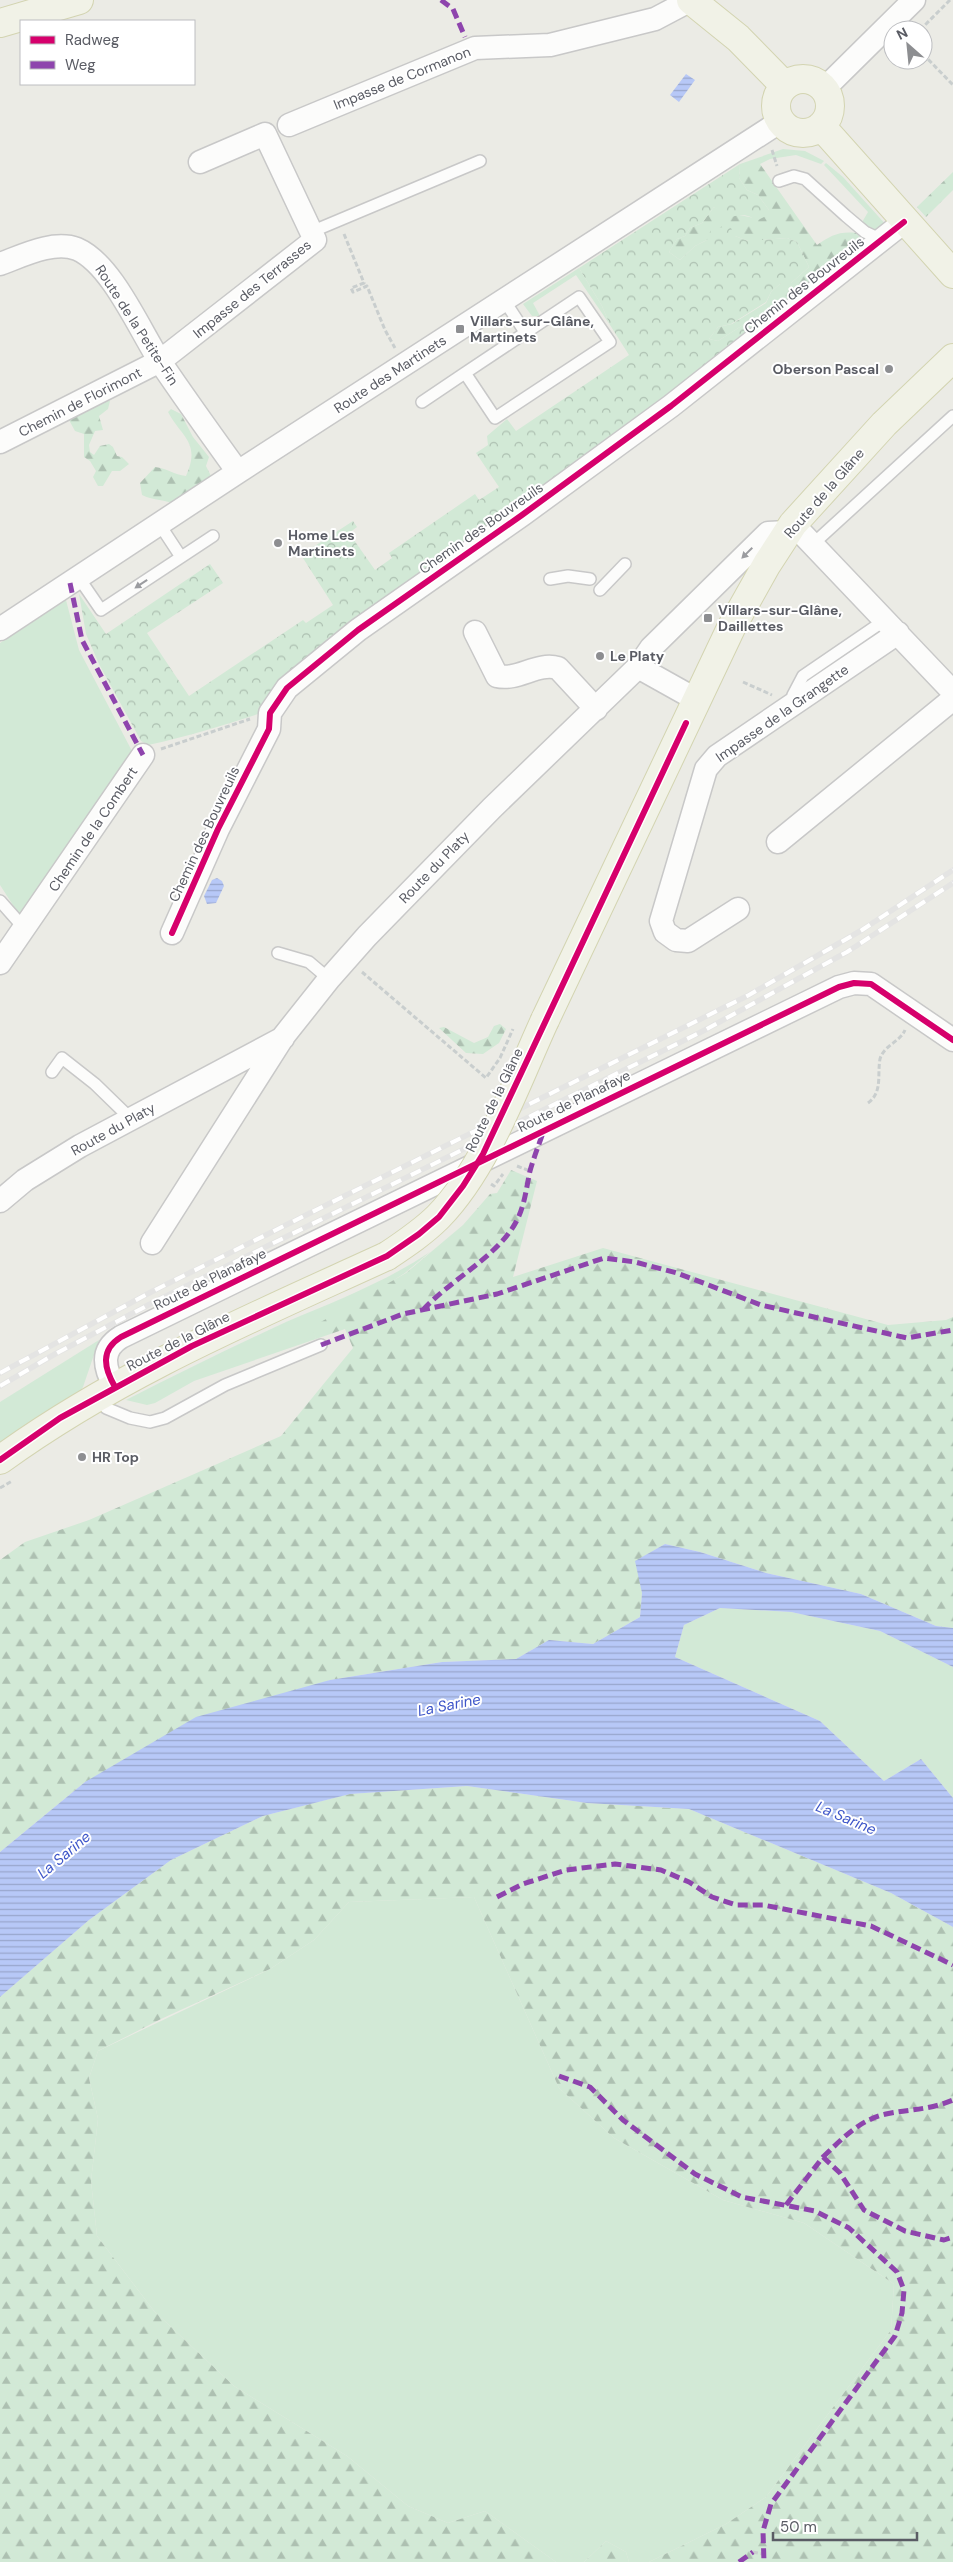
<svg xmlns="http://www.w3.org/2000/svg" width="953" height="2562" font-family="'DM Sans',sans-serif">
<defs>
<pattern id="forest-firs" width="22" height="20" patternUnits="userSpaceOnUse" patternTransform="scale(1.25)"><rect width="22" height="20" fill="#d2e9d6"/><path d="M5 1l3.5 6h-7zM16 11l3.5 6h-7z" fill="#adc0b1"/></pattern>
<pattern id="park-crowns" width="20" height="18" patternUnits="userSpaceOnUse" patternTransform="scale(1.25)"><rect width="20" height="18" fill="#d2e9d6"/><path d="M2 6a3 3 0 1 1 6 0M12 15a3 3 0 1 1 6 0" fill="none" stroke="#adc0b1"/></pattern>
<pattern id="water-rules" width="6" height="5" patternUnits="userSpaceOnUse" patternTransform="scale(1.25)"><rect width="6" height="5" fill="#b7c8f7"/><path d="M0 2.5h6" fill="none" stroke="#98a6cc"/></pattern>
</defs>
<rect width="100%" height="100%" fill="#ebebe5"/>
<path fill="#d2e9d6" d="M783,149L805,151L824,161L821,164L796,155L770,159L760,164H740Z
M826,163L843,177L887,226L876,232L861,224L868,212L824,165Z
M579,268L602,306L610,325L576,275L533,303L540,316H532L523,304Z
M66,600L79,650L132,751L20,916L0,885V643Z
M430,1252L405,1273L314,1331L316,1339L194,1381L155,1403L147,1405L126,1400C179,1373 232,1347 286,1322C336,1301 385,1282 430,1252Z
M99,1340L83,1387L78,1395L0,1450V1402Z
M720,1608L791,1612L880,1631L953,1667V1798L921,1759L884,1781L820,1721L675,1657L684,1625Z
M474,1897L559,2088L614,2138L723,2200L804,2223L894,2284L891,2330L766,2497L726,2524L649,2562H629L626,2552L606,2541L584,2562H556L485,2511L448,2523L408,2506L347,2456L234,2386L154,2311L97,2236L91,2181L98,2119L89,2078L98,2051L270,1969L314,1940L349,1902Z"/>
<path fill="url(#forest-firs)" d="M740,164H760L817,245C830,236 839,231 856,233L863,240L862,246L777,308L771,307L718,341L709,339L718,327L732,324L766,303L771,292L781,283H791L809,267L797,242L787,238L748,241L735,236L707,240L695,246L680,260L669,252L677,239L685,236L690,228L702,223L714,207C726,215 739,214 754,218L769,210L758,195L747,190L739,178Z
M953,172V190L926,217L917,207Z
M105,400L110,401L108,409L99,416L103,430L95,431L89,445L90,452L94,455L100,446L109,444L113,447L117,456L122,457L129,464L120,471H112L103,486H98L93,477L96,471L90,461L84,457V434L75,431L69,420C79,410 92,407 105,400Z
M171,409L181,414L193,437L209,457L206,466L212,478L176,505C165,499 154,501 142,495L140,483L155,467C167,468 174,475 186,476C201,442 182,438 168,412Z
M500,1024L506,1029L499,1043L483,1054L466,1053L439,1028L444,1027L474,1043L488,1037L494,1026Z
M511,1170L537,1181L513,1277L603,1248L888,1325L946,1320L953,1317V1628L936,1626L861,1594L766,1573L700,1552L665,1544L636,1561L642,1593L640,1617L593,1644L549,1640L516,1659L442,1662L330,1680L85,1782L0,1852V1560L25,1542L89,1520L281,1436L353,1348L345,1329L316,1339L313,1331L319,1323L406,1273L463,1225L490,1194L497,1193Z
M467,1786L587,1803L689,1809L891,1893L953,1927V2562H649L726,2524L766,2497L891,2330L894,2284L804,2223L723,2200L614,2138L559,2088L474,1897L349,1902L314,1940L270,1969L161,2019L98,2051L89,2078L98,2119L91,2181L97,2236L154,2311L234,2386L347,2456L408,2506L448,2523L485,2511L556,2562H0V1997L89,1920L171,1860L263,1816L349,1794Z
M606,2541L626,2552L629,2562H584Z"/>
<path fill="url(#park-crowns)" d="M740,164L739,178L747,190L758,195L769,210L768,215L756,221C748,213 738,215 728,218L714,207L702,223L690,228L685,236L677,239L669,252L680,260L695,246L707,240L711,229L730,226L735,236L748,241L759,235L762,240L787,238L797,242L809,267L791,283H781L771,292L766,302L731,324L718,327L709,339L718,341L771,307L777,308L267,711C228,724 189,736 148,745L141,741L99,664L86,634L79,594L106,634L210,564L223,583L147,633L189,696L303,620L306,623L333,605L301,555L353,521L357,527L349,533L375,570L392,558L389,553L475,494L479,500L499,487L476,453L488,445L487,436L507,419L516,431L629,355L610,325L602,306L579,268Z"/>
<path fill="url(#water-rules)" d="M686,74L695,80L679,102L670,95Z
M217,878L222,881L224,886L216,903L207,904L204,896L212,880Z
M665,1544L700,1552L766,1573L861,1594L936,1626L953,1628V1667L880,1631L791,1612L720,1608L684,1625L675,1657L820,1721L884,1781L921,1759L953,1798V1927L891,1893L689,1809L587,1803L467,1786L350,1794L263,1816L171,1860L89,1920L0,1997V1852L85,1782L196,1717L330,1680L442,1662L516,1659L549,1640L593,1644L640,1617L642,1593L635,1561Z"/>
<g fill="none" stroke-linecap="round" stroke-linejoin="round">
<defs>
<path id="service" d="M779,181L794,176L805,179L846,216L865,232L882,240
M311,232L480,161
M579,297L610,342L495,418L465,373Z
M504,300L525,332
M422,402L465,373
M160,525L181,557
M813,544L953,416
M79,578L101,610L213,536
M550,579L568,576L590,579
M600,590L625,564
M793,695L803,676L885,620
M0,901L24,928
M278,953L309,962L329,979
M52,1072L62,1058L95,1084L131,1119
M106,1408L130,1418L150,1422L165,1418L225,1385L321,1345"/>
<path id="minor" d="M824,89L914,0
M289,125L475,48L550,45L655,19L691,0
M0,264C22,256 53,240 77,249C112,264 140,331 161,363C186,400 212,436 238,472
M0,442L160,361L315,240L265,134L200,162
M793,524L953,692
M0,629L238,472L781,121
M475,632L497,676C518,681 537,662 558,668L596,709
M638,667L651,648L768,533L787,532
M778,842L953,699
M738,909L688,941L676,940L665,932L661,921L706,769L717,756L898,633
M172,933L218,829L269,729L270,713L287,688L358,630L522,515L671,406L904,222
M0,963L143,755
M0,1201L25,1180L80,1146L283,1038
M152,1243L283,1037L329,979L367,936L492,808L638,667L697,700
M115,1387C104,1368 100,1350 121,1337L839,987L854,983L871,984L953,1040"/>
<path id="primary" d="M691,0L738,38L785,86
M0,23L79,0
M776 106a27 27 0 1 1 54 0a27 27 0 1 1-54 0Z
M821,126L953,274
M545,1020L731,628L767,564L793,524L884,424L953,358
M0,1460C118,1374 254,1317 387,1256"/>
</defs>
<use href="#service" stroke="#c8c8c8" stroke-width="14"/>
<use href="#minor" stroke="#c8c8c8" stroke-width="25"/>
<use href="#primary" stroke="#d3d4b1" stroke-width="30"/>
<path stroke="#c9cece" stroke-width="3" stroke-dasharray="5 2.5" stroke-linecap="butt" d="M920,30L950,0
M923,54L953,85
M772,150L777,166
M344,234L364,283L351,288L353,292L367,286L385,330L395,348
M743,682L772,695
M161,749L250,719
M362,972L486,1078L500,1058L513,1029
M868,1103C883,1092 877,1075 880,1059C884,1045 900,1042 905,1030
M517,1166L530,1171
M491,1184L494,1186L503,1174
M0,1488L12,1481
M753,2552L763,2554"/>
<use href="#service" stroke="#fcfcfb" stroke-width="11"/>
<use href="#minor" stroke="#fcfcfb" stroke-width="22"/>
<use href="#primary" stroke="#f1f2e7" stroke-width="28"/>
<defs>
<path id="rail" d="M0,1373L151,1292L749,995L862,930L953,870
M0,1386L55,1354L156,1301L703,1031L847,952L953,883"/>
</defs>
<use href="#rail" stroke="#e4e4e3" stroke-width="5.5"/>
<use href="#rail" stroke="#fff" stroke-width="4" stroke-dasharray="11" stroke-linecap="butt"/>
<defs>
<path id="primary-bridge" d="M387,1256C405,1244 423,1232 438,1217C487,1167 516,1083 545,1020"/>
</defs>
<use href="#primary-bridge" stroke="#d3d4b1" stroke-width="30" stroke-linecap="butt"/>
<use href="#primary-bridge" stroke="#f1f2e7" stroke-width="28"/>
<path stroke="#8e44ad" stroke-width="5" stroke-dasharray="10 5" stroke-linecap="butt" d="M441,0L453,9L465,37
M70,583L82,640L143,755
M423,1310C449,1281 498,1256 516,1222C525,1205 526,1189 530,1171C534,1157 539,1144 544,1130
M321,1345L403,1314L497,1294L604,1258L635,1262L677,1273L761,1305L907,1338L953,1330
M497,1897L523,1884L566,1870L615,1864L661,1870L689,1882L712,1897L736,1905H763L871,1926L953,1965
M559,2076L590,2087L623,2120L695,2174L742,2197L815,2211L849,2228L897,2272L904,2290L902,2313L895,2336L771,2504L763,2531L764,2562
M823,2157C842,2139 859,2120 886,2114C910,2109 930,2110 953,2100
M786,2205L823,2157L840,2173L864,2210L905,2231L944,2240L953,2237
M739,2562L753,2552"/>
<defs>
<path id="cycleway" d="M172,933L218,829L269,729L270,713L287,688L358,630L522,515L671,406L904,222
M115,1387C104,1368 100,1350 121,1337L839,987L854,983L871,984L953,1040
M0,1460L60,1418L192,1346L387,1256L419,1234L439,1217L463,1186L483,1154L686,723"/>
</defs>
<use href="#cycleway" stroke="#fff" stroke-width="9"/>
<use href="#cycleway" stroke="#d6006c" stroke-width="6"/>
</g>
<defs><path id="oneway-solid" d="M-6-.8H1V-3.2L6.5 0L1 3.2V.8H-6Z" transform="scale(1.25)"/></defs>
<g fill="#9b9ca0">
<use href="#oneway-solid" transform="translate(747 553) rotate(135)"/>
<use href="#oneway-solid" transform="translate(141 584) rotate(146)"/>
</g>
<g fill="#8d8e91" stroke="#fff" stroke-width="2">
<rect x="455" y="324" width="10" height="10" rx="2.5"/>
<circle cx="889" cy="369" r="5"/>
<circle cx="278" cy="543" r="5"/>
<rect x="703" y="613" width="10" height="10" rx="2.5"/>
<circle cx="600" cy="656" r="5"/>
<circle cx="82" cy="1457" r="5"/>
</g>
<g text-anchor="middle" stroke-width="4" stroke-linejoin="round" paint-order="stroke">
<g font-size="14" fill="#5a5c64" stroke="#fff">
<text transform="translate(402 78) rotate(-22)" y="5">Impasse de Cormanon</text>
<text transform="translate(804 285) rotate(-38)" y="5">Chemin des Bouvreuils</text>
<text transform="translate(252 289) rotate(-39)" y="5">Impasse des Terrasses</text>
<text transform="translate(137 325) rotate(57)" y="5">Route de la Petite-Fin</text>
<text transform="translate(390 374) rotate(-33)" y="5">Route des Martinets</text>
<text transform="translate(80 402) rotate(-27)" y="5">Chemin de Florimont</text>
<text transform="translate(824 493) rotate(-49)" y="5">Route de la Glâne</text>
<text transform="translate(481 528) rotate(-35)" y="5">Chemin des Bouvreuils</text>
<text transform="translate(782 713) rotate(-35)" y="5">Impasse de la Grangette</text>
<text transform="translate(93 829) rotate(-56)" y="5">Chemin de la Combert</text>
<text transform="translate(204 834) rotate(-65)" y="5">Chemin des Bouvreuils</text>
<text transform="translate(434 867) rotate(-46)" y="5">Route du Platy</text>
<text transform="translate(494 1100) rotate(-64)" y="5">Route de la Glâne</text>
<text transform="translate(574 1101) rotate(-26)" y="5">Route de Planafaye</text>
<text transform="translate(113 1129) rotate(-29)" y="5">Route du Platy</text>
<text transform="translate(210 1279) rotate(-26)" y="5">Route de Planafaye</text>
<text transform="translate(178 1341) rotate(-27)" y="5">Route de la Glâne</text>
</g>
<g font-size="14" font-weight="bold" fill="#5a5c64" stroke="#fff" text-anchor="start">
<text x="470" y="326">Villars-sur-Glâne,<tspan x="470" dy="16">Martinets</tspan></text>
<text x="879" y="374" text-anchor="end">Oberson Pascal</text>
<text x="288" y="540">Home Les<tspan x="288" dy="16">Martinets</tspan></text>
<text x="718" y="615">Villars-sur-Glâne,<tspan x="718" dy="16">Daillettes</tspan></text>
<text x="610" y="661">Le Platy</text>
<text x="92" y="1462">HR Top</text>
</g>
<g font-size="15" font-style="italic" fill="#3e56c9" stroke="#fff">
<text transform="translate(449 1705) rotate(-11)" y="5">La Sarine</text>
<text transform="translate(846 1818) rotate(23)" y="5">La Sarine</text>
<text transform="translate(64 1855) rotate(-40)" y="5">La Sarine</text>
</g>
</g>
<rect x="20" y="20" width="175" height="65" fill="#ffffff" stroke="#bdbec1"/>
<rect x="30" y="36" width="25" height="8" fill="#d6006c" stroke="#bdbec1"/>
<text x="65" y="45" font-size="15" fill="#5a5c64">Radweg</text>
<rect x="30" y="61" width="25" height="8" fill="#8e44ad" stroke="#bdbec1"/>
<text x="65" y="70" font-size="15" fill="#5a5c64">Weg</text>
<g transform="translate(908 45) rotate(333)"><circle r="24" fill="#ffffff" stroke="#bdbec1"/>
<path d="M0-4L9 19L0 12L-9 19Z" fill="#8d8e91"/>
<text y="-8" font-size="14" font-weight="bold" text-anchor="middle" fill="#5a5c64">N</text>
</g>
<path d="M773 2532v8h144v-8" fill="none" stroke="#5a5c64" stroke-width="2.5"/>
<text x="780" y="2532" font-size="15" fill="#5a5c64" stroke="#ffffff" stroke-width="4" paint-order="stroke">50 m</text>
</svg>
